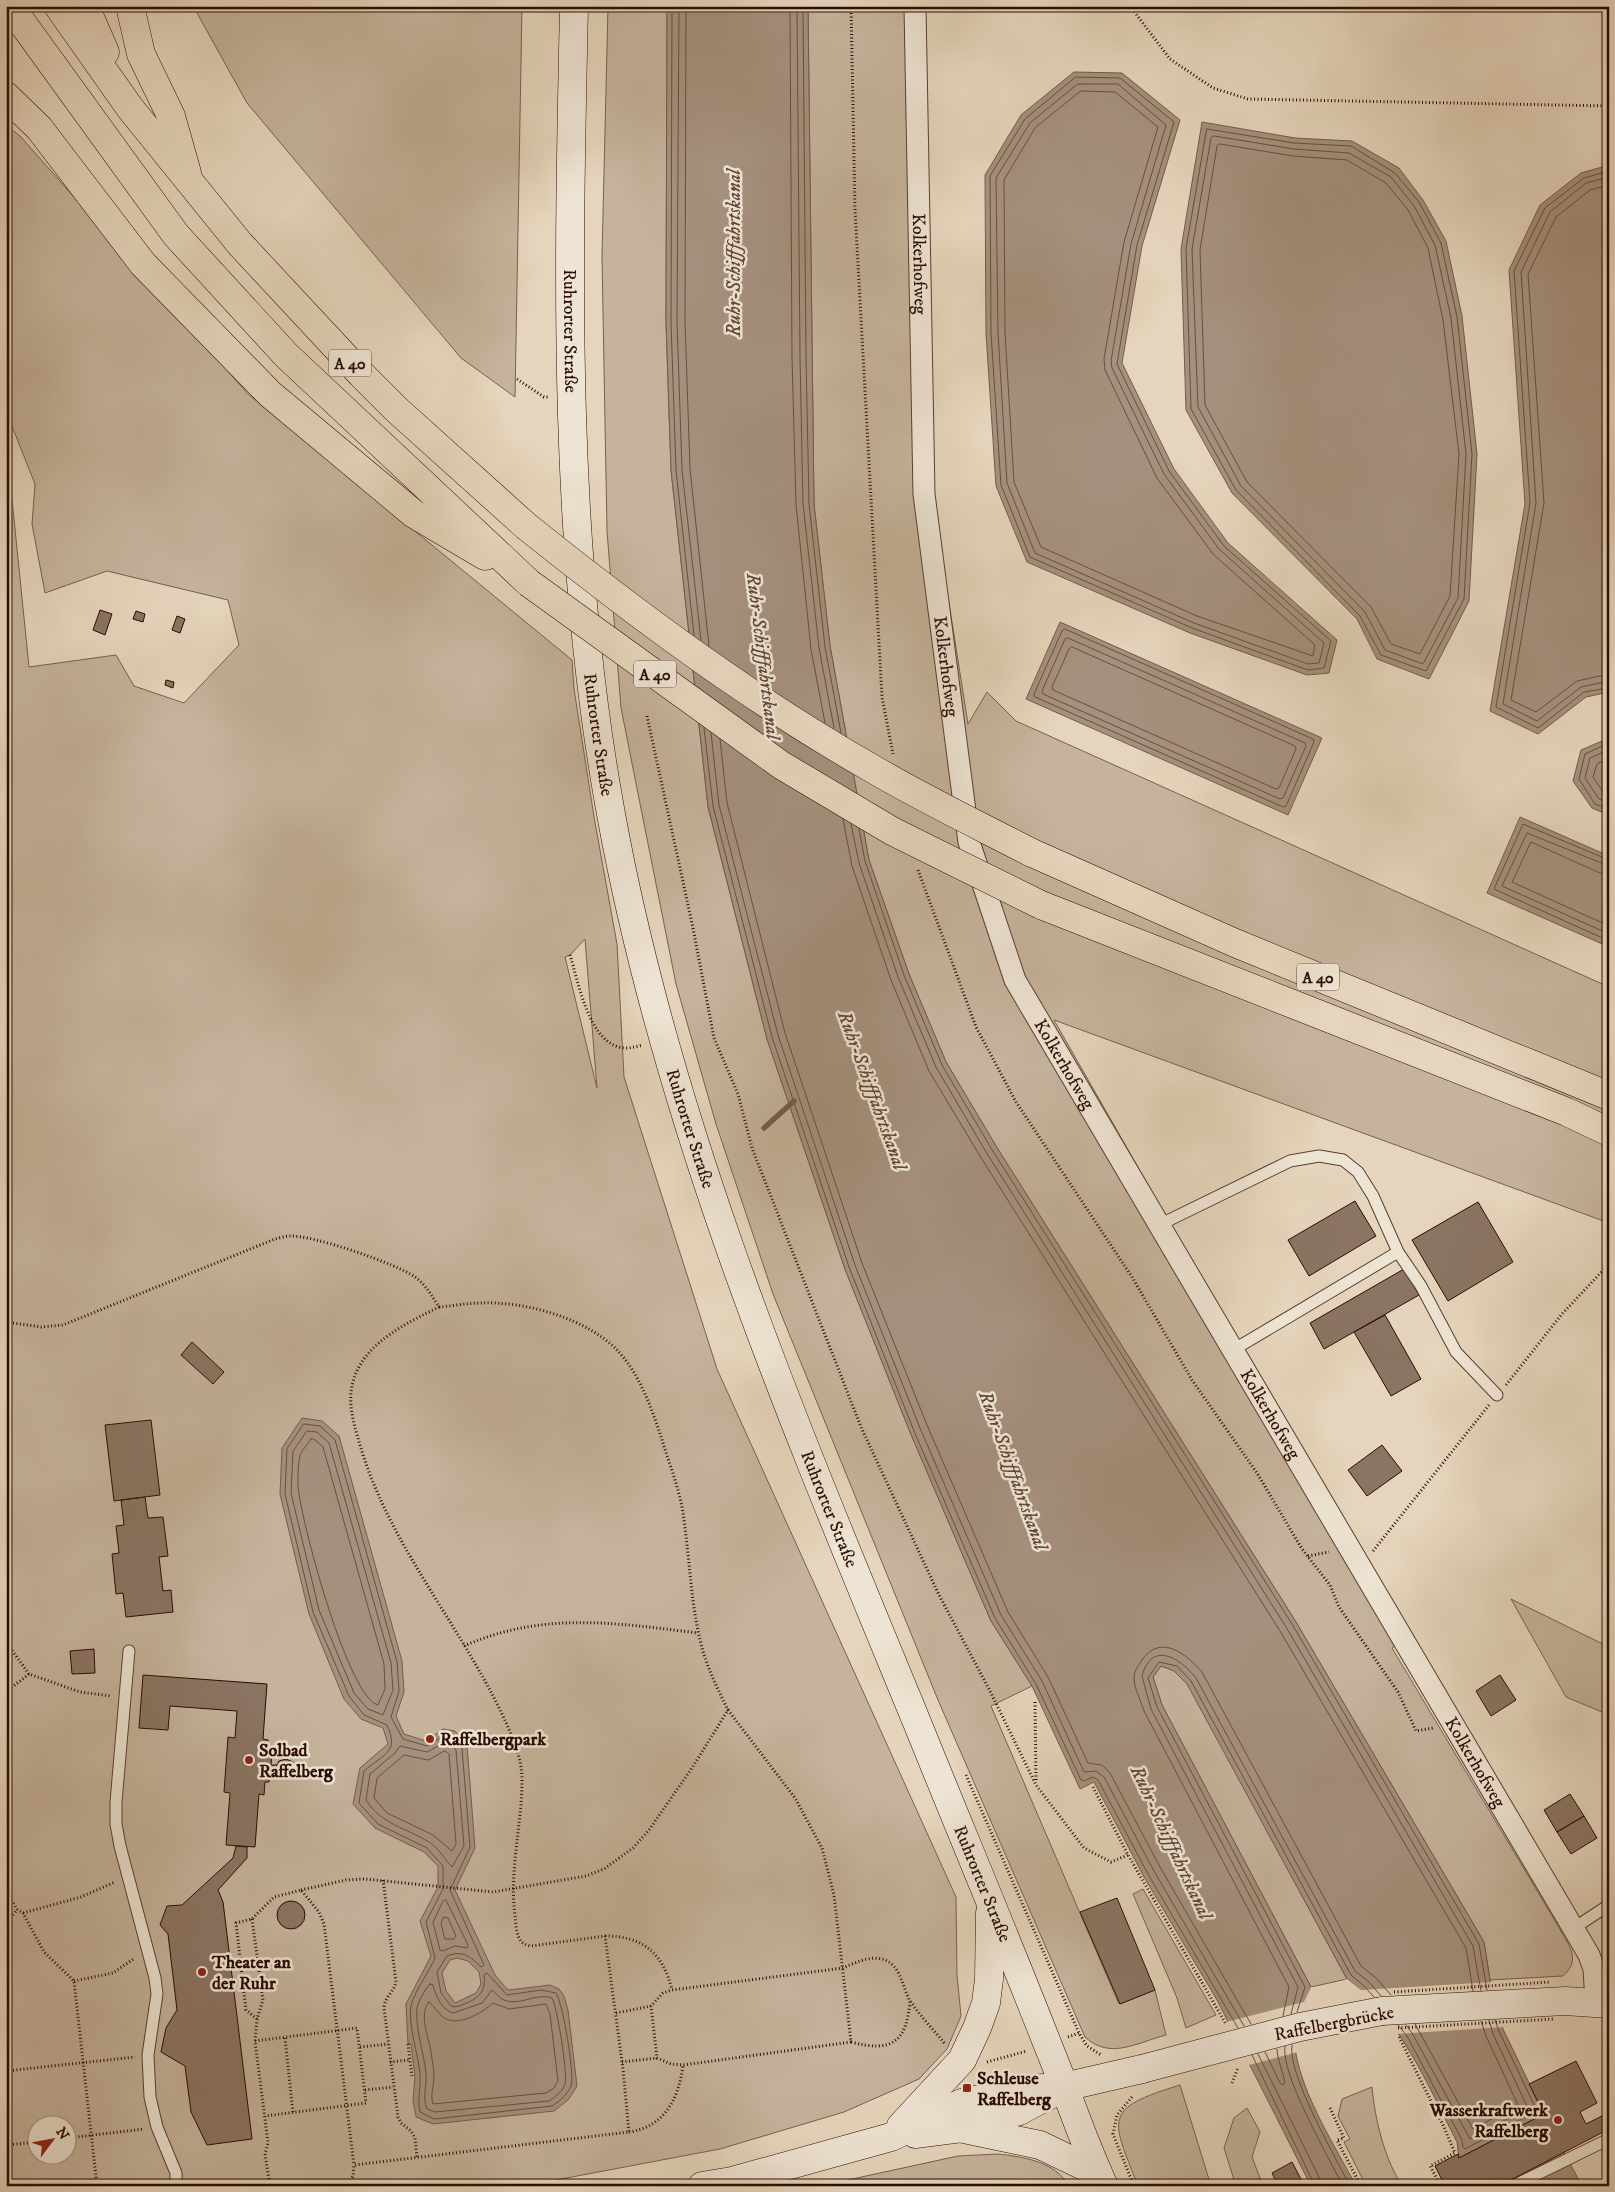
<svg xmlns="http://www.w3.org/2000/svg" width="1615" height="2192" font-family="'IM FELL DW Pica',serif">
<rect width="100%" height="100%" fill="#e5d5bc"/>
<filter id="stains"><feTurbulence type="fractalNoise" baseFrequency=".004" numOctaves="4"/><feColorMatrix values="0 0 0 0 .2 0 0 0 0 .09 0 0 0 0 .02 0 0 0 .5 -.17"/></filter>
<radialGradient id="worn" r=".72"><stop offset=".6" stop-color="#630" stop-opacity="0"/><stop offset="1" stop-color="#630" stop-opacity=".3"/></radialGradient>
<path fill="#c5b39c" stroke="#785f4f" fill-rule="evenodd" d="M197,6H522L515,397L461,358L247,103L197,13Z
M608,6H667L666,322L671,470L708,807L767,1039L845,1269L910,1432L991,1621L1032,1686L991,1706L1119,2004L1155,1990L1166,2035C1136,2043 1110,2060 1085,2037L938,1700L773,1294L716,1124L676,984L621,708L607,531L602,256Z
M808,6H921L932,495L968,724L987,692L1016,721L1609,987V1223L1054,1020L1350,1539L1412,1636L1392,1648L1557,1924C1567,1943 1583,1959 1563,1976L1490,1980L1484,1942L1296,1622L996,1146L946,1062L909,974L869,860L830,646L814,504Z
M6,125L21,137L248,394L572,660L574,689L594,817L617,944L624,1077L717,1369L956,1897L957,1975L961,2016L947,2049L919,2079L844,2112L720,2149L524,2186H6V485L12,499L29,667L116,655L134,686L184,703L239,645L228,600L107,571L45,593L32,524L35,484L6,411ZM585,939L597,1088L565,957L570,955ZM38,2124H68V2154H38Z
M1511,1599L1609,1647V1715L1566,1697Z
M1161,1666L1174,1670L1187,1683L1347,1979L1311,1987L1162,1705L1153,1677Z
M1143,1889L1216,2015L1186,2028L1177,1998L1133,1894Z
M1180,2085L1211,2186H1138C1111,2117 1102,2109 1180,2085Z
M1372,2087C1375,2120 1384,2157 1402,2186H1366L1344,2142L1350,2139L1338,2116L1342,2099Z
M1247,2108L1260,2132L1252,2157L1263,2186H1236L1224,2148L1234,2118Z
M998,2154C1023,2157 1055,2161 1069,2186H820L958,2156Z"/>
<path fill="#a5907d" stroke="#745b4c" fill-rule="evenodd" d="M667,6H808L814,504L830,646L869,860L909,974L946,1062L996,1146L1296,1622L1484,1942L1490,1980L1503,2029L1544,2114L1459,2158L1457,2142C1427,2084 1401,2019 1347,1979L1187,1684L1174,1671L1161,1666L1153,1677L1162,1705L1311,1987C1305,2001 1294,2040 1296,2054C1304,2098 1335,2146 1356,2186H1311L1217,2000L1144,1877L1094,1782L1080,1789L1032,1686L991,1621L910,1432L845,1269L767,1039L708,806L671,470L666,322Z
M1074,72L1122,73L1180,120L1142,246L1122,363L1174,469L1228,543L1337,640L1329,673L1307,675L1190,633L1027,562L996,486L986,333L985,175L1021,115Z
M1202,122L1295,138L1352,141L1399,168L1423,200L1446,241L1462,316L1477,454L1469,601L1429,679L1377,659L1357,619L1232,493L1186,410L1181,249Z
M1609,165V692L1586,697L1538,734L1490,711L1525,504L1509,270L1540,205L1581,173Z
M1060,622L1322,738L1288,815L1026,699Z
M1609,738V815L1592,808L1573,781L1581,750Z
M1520,817L1609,856V947L1487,893Z
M302,1418L322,1421L339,1436L402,1661L404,1692L396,1716L404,1734L426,1741L443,1729L455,1731L467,1745L475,1848L455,1890L495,1975L508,1990L550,1985L559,1989L564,1996L568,2010L577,2086L568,2100L554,2111L433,2124L416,2117L413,2101L415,2077L411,2044H408L406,2004L431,1956L420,1921L438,1887V1866L424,1852L375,1828L353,1804L360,1768L388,1744L383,1728L361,1719L344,1699L309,1614L280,1494L282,1448ZM457,1958L468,1961L479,1972L481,1984L476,1993L455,2003L446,1991L442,1973L450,1960Z
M1564,2152L1582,2186H1499Z"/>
<path fill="#e5d5bc" d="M1347,1979L1361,1990L1493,1982L1505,2027L1396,2034L1360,1992L1344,1980Z
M1311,1987H1313L1306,2002L1298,2052L1249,2065L1226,2022L1304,2002Z"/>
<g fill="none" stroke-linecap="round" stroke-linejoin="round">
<path stroke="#684e40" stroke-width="1" d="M672,6L671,322L676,470L694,635
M679,6L677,322L682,470L701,640
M686,6L685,322L690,469L709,646
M790,6L792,358L796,505L811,649L825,723
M797,6L800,358L803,504L819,648L834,728
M803,6L806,358L809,504L825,647L841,733
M1076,77L1120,78L1174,122L1137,245L1117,364L1169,471L1224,546L1331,641L1324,668L1308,670L1192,628L1030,557L1001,485L991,333L990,176L1025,119Z
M1078,84H1118L1166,125L1131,244L1111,361L1112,368L1164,474L1219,549L1324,643L1319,663L1308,664L1194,623L1035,553L1007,483L998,333L996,178L1030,123Z
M1081,91L1115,92L1158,127L1124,242L1104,359L1105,370L1157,478L1213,554L1315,645L1313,656L1197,616L1041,547L1014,482L1005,333L1004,180L1035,128Z
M1207,129L1294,143L1351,146L1395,173L1419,202L1441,243L1457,317L1472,454L1464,599L1426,671L1381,655L1360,616L1236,490L1191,409L1186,249Z
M1214,136L1294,149L1349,153L1391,177L1414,206L1435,245L1451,318L1466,454L1458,598L1423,664L1385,650L1365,612L1241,486L1198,407L1192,249L1211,138Z
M1220,144L1293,156L1347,160L1386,183L1408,210L1428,248L1443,320L1459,454L1450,596L1420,654L1391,644L1371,607L1247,482L1205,405L1200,250L1217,146Z
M1609,171L1584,178L1545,208L1514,271L1530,503L1496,707L1538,728L1584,692L1609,688
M1609,177L1586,183L1550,212L1521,272L1536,503L1503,704L1537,721L1581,687L1609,681
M1609,185L1590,190L1556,217L1528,274L1544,503L1511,700L1536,712L1577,681L1609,674
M1065,629L1313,739L1314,742L1286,806L1283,807L1035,697L1034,694L1062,631Z
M1068,638L1305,743L1306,746L1283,798L1280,799L1043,694L1042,691L1065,639Z
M1072,647L1295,746L1296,749L1279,788L1276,789L1053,690L1052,687L1069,649Z
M704,728L713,806L772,1037L849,1267L914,1431L995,1618L1036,1684L1081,1780L1084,1781L1093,1777L1098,1780L1148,1874L1238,2028
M711,733L719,805L778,1035L855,1265L920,1428L1001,1615L1042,1681L1084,1772L1096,1771L1104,1777L1154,1871L1244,2026
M720,739L727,803L785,1033L862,1263L927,1425L1008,1612L1048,1677L1088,1763L1102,1765L1110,1773L1160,1867L1251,2024
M1609,743L1585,754L1579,779L1595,804L1609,809
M1609,750L1590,758L1585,778L1599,799L1609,803
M1609,758L1597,764L1593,777L1604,793L1609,795
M843,819L852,866L891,980L929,1071L980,1156L1280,1631L1466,1948L1473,1991
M851,824L859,863L898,977L936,1067L986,1152L1286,1627L1473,1946L1481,1991
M859,829L865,861L904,975L942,1065L991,1148L1292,1624L1479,1944L1487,1990
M1609,860L1523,824L1494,889L1609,941
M1609,866L1527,833L1502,886L1609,934
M1609,874L1600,873L1531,842L1512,882L1609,926
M304,1424L320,1426L335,1440L397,1662L399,1691L391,1717L403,1739L427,1746L445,1735L453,1736L462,1748L470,1847L450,1890L484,1965L481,1967C470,1956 462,1950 447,1956L437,1972L441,1993L451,2006C457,2008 461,2005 467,2003C480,1997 486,1991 484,1975L487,1973L507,1995L541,1990L556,1993C563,2003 575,2076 571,2086C567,2095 560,2101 552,2106L434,2119L420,2112C417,2099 421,2088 420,2074C418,2053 408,2026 411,2006C413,1994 430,1970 435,1958L426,1922L443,1889V1866L427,1848L378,1824L359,1803L364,1771C383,1754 400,1753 387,1725L364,1715L349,1696L313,1612L285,1494L287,1449Z
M307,1431L317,1432L329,1443L391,1663L393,1690L383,1715L368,1709L354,1693L319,1610L291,1493L293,1452Z
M311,1439H314L323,1447L384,1664L385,1689L378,1705C348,1697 303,1527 299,1493C297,1483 298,1465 300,1455C302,1450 308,1444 311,1439Z
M447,1741L456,1750L464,1846L452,1867C445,1860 439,1848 429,1842C406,1828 381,1824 366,1800L370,1774L395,1753L400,1746L427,1752Z
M445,1751L449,1754L456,1844L452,1851L433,1835L387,1813L374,1798L377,1778L404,1755L428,1760Z
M446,1900L468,1945L467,1948L455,1946L443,1951L440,1950L433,1922L443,1901Z
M444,1917L448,1918L456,1936L454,1939H445L441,1924Z
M430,1984L433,1985C436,1996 441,2009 453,2013L482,2003L492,1990C496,1993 499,1998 504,2000C518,2007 537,1992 552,1998C557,2006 568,2074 565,2084C563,2091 555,2097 549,2101L435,2112L427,2109C422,2097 427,2086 426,2074C424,2053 415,2029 417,2008C418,2001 425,1990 430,1984Z
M429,2002C434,2006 437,2012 443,2017C457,2028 482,2013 493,2003L509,2009L546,2004L550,2014L558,2081L554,2088L546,2093L433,2104C430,2095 434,2085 434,2076C434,2068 432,2060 431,2052C429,2038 418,2014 429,2002Z
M1297,2012L1305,1987L1157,1707L1148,1678L1159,1662L1177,1666L1191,1681L1351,1975L1364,1986L1374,1997
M1291,2014L1298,1987L1151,1709L1142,1676C1152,1640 1180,1658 1196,1678L1355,1971L1369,1982L1381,1996
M1283,2016L1289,1987L1144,1711C1141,1701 1134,1688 1134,1678C1134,1671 1138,1666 1142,1660C1161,1633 1186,1654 1202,1672L1361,1966L1375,1977L1391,1995
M1415,2024L1473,2129L1518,2105L1486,2036L1481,2021
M1398,2025L1407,2036L1462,2140L1463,2147L1465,2149L1537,2111L1499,2031L1495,2020
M1406,2025L1412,2033L1470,2139L1528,2108L1493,2034L1489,2020
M1292,2045C1287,2074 1335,2156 1350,2186
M1285,2046C1280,2074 1329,2158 1343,2186
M1265,2052L1280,2083L1283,2085L1285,2082L1278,2057L1277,2049
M1258,2054L1320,2179L1321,2186
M1252,2055L1315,2186"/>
<path stroke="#745b4c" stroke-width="5.5" d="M764,1128L794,1101"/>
</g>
<path fill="#8b7463" stroke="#2a0b02" d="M100,610L112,614L105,635L93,630Z
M136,611L145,614L143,622L133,619Z
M177,616L185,619L180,633L172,630Z
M166,680L174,682L173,688L165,685Z
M1355,1201L1376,1236L1309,1276L1288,1240Z
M1478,1202L1513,1262L1448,1301L1412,1240Z
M1404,1269L1419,1295L1324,1349L1310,1323Z
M1385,1315L1421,1379L1391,1396L1354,1332Z
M192,1342L224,1372L213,1384L181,1355Z
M151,1420L160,1495L114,1501L105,1425Z
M1382,1445L1402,1471L1367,1496L1348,1470Z
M145,1497L148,1518L163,1517L168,1556L159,1557L163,1591L171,1590L173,1612L126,1617L123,1593L116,1594L112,1554L119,1553L116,1526L124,1525L121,1500Z
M94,1649L95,1673L72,1674L70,1651Z
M143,1675L267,1684L263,1739L268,1740L267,1753L272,1754L271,1765H277L279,1761L286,1759L293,1762L296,1769L293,1776L286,1779L279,1776L277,1771H270L269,1782H265L264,1795L259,1794L255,1847L226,1845L230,1793L224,1792L228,1737L235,1738L237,1711L170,1706L168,1730L139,1728Z
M1500,1675L1516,1700L1491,1716L1476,1691Z
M1570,1794L1584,1816L1557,1832L1544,1810Z
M1584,1816L1597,1838L1571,1854L1557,1832Z
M236,1846L247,1847V1858L218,1890L223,1902L252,2139L207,2145L191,2112L185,2066L161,2052L166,2028L177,2010L168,1934L160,1925L167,1906L182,1905L233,1858Z
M1117,1898L1155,1990L1120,2004L1080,1912Z
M277 1915a14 14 0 1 1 28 0a14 14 0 1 1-28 0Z
M1576,2061L1597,2103L1580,2112L1586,2124L1604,2115L1609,2129L1499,2186H1445L1435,2166L1458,2154L1459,2158L1544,2114L1529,2084Z
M1292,2162L1303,2183L1297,2186H1278L1272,2173Z"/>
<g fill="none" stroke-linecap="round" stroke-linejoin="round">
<defs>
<path id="service" d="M1159,1225L1290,1161L1319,1156L1343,1160L1358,1172L1373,1196L1398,1252
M1233,1350L1398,1252L1421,1286L1456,1352L1497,1395
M129,1651L116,1802V1824L120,1846L155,1978L157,1994L148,2055L150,2097L157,2127L176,2173V2186
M1574,1928L1609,1905
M1513,2186L1609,2139"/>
<g id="minor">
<path id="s1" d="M915,6L924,494L969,842L1015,980L1589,1955L1594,1969L1596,2002"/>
</g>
<g id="secondary">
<path id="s2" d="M574,6C568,276 562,548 611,814C668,1129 795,1426 916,1720C960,1829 1006,1938 1049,2048C1068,2094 1083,2141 1104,2186"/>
<path d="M1382,2011L1565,2001L1609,2004"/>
<path d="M901,2126L962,2060L977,2028L986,2003L989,1979L990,1913"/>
<path d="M964,2129L1040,2145L1098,2173"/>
<path d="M915,2134L962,2128L1019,2111L1057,2091"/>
<path d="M702,2186L732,2181L891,2137L962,2103L1025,2089L1064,2087L1142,2069"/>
</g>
<path id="motorway" d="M10,6L176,235L286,355L529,583
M58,6L130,108L240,244L361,374L397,410L526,526
M85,6L105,52
M130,6L141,54L171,116L187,173
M6,96L39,128L143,264L270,394L414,514L485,556
M1030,852L1235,943L1609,1096
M1041,905L1567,1112L1609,1132"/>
</defs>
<use href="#service" stroke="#593e30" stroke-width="13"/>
<use href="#minor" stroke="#593e30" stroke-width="23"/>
<use href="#secondary" stroke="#2a0b02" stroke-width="29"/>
<use href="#motorway" stroke="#2a0b02" stroke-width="29"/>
<path stroke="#2a0b02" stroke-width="3" stroke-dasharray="1 2.5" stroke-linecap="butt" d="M851,6L855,210L882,697L893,754
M1130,6L1170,59L1213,88L1248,99L1609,106
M517,379L544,397H549
M647,716L693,928L714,1038L738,1094L752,1148L861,1427L939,1595L990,1691L1036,1785L1084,1848L1111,1862L1128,1855
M918,870L976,1027L1016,1102L1132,1277L1192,1380L1257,1473L1302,1549L1330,1585L1339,1607L1398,1692L1416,1731L1433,1728
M570,955C578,981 588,1036 616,1046C625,1050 634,1047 643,1045
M439,1307C453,1306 467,1303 481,1303C524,1301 586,1318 617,1350C640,1374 652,1409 662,1440C670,1466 681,1493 684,1520C690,1563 691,1606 702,1648C708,1669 718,1690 728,1710
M6,1322L41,1327L63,1325L275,1239C280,1238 285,1236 290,1236C313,1235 397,1264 415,1277C426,1285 432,1296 439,1307C407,1323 363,1343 353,1382C347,1402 354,1425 360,1445C389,1544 459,1623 503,1716C512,1736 522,1757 522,1780C522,1826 509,1870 515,1916C516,1923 516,1932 519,1938C522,1944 526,1945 531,1946L605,1936L623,2069L629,2132L354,2165L353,2176L348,2186
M1506,1385L1562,1314L1609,1264
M1373,1551L1489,1405
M1308,1556L1329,1552
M6,1642L29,1674
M464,1646C543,1611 616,1623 698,1633
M6,1692L29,1674L80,1692L111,1696
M1035,1702L1036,1781
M966,1775L1079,2033L1087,2046L1101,2055
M1093,1787L1128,1855L1226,2024
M383,1880L396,1982C394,1992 385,1996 384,2008L398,2117L401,2123L411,2131L415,2138L417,2157
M301,1890L346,1880L365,1879L493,1892L586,1876L604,1869L633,1848L649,1830L692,1768L728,1710L795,1798L822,1848L834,1895L851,2042L683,2065L671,2064L657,2058L651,2006L663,1993L672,1990L843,1968C863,1959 886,1949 899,1974C903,1982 905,1991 909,1999C919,2015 934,2030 945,2044
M6,1891L17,1909L23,1913L44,1952L74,1981L97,2186
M23,1913L81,1897L115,1882
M252,1919L263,2000L257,2019L255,2041L268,2143L265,2154L270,2186
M6,1923L17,1910
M605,1936C643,1936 663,1953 672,1990
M74,1981L113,1973L135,1958
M616,2013L651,2006
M257,2019L246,2010L236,1923L252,1919L274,1897L301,1890L319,1912L324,1924L354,2165
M1068,2037L1079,2033
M1399,2037L1444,2127L1455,2153L1430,2166L1441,2186
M285,2038L293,2113
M255,2041L357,2028L366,2103L265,2116
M851,2042C892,2053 907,2042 910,2000
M408,2044L412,2076
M360,2047L388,2044
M390,2062L410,2060
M622,2062L657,2058
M987,2062L1027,2051
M6,2071L135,2057
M1232,2083L1238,2068
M365,2090L393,2087
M1132,2097L1117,2115L1113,2134L1134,2186
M1330,2108L1344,2138L1337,2140L1361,2186
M629,2132C665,2127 679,2098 683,2065
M68,2138L144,2129
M6,2145L38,2142"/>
<use href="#service" stroke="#eee4d3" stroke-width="11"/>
<use href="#minor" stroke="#eee4d3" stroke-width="21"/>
<use href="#secondary" stroke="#eee4d3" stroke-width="28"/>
<use href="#motorway" stroke="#e5d5bc" stroke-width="28"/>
<defs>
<path id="secondary-bridge" d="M1142,2069L1300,2027L1382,2011"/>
<path id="motorway-bridge" d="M526,526C636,614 750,699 873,769C924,799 978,825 1030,852
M529,583L781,765L892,831L1041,905"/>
</defs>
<use href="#secondary-bridge" stroke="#2a0b02" stroke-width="29" stroke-linecap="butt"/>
<use href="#motorway-bridge" stroke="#2a0b02" stroke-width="29" stroke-linecap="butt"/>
<path stroke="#2a0b02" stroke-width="3" stroke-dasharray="1 2.5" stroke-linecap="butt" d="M1394,1992L1550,1982
M1398,2028L1553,2019"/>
<use href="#secondary-bridge" stroke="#eee4d3" stroke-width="28"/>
<use href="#motorway-bridge" stroke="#e5d5bc" stroke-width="28"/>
</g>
<g fill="#8f2418" stroke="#eee4d3" stroke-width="2">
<circle cx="430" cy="1739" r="5"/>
<circle cx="249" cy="1760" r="5"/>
<circle cx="202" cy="1972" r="5"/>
<rect x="962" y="2083" width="10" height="10" rx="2.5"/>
<circle cx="1558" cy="2120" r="5"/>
</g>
<g text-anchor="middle" stroke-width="5" stroke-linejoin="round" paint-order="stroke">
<g fill="#eee4d3" stroke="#654c41" stroke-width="1">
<rect x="329" y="349.5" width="42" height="27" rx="4"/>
<rect x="634" y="660.5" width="42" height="27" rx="4"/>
<rect x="1297" y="963.5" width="42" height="27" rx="4"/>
</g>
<g font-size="16" font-weight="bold" fill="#2a0b02">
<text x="350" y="369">A 40</text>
<text x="655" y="680">A 40</text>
<text x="1318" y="983">A 40</text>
</g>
<g font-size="18" fill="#2a0b02" stroke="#eee4d3">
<text dy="6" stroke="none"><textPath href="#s1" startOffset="258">Kolkerhofweg</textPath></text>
<text dy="6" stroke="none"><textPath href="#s2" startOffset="325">Ruhrorter Straße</textPath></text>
<text dy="6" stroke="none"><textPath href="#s1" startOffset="662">Kolkerhofweg</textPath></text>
<text dy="6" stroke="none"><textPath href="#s2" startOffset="730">Ruhrorter Straße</textPath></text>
<text dy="6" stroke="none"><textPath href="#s1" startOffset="1082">Kolkerhofweg</textPath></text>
<text dy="6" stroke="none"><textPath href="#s2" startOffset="1135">Ruhrorter Straße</textPath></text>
<text dy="6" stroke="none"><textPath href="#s1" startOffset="1488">Kolkerhofweg</textPath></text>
<text dy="6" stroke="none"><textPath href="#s2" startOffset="1540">Ruhrorter Straße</textPath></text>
<text dy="6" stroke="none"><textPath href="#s1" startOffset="1892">Kolkerhofweg</textPath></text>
<text dy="6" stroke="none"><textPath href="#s2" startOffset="1945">Ruhrorter Straße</textPath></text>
<text transform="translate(1334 2023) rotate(-11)" y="6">Raffelbergbrücke</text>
</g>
<g font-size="18" font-weight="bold" fill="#2a0b02" stroke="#eee4d3" text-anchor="start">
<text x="440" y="1745">Raffelbergpark</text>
<text x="259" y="1756">Solbad<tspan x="259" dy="21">Raffelberg</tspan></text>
<text x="212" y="1968">Theater an<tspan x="212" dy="21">der Ruhr</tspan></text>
<text x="977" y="2084">Schleuse<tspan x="977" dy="21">Raffelberg</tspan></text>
<text x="1548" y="2116" text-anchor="end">Wasserkraftwerk<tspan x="1548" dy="21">Raffelberg</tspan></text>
</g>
<g font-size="19" font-style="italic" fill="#614739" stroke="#eee4d3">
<text transform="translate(733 253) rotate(-90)" y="7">Ruhr-Schifffahrtskanal</text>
<text transform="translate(764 656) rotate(83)" y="7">Ruhr-Schifffahrtskanal</text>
<text transform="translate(873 1090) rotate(70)" y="7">Ruhr-Schifffahrtskanal</text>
<text transform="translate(1014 1470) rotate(70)" y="7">Ruhr-Schifffahrtskanal</text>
<text transform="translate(1172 1842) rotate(65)" y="7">Ruhr-Schifffahrtskanal</text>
</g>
</g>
<rect width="1615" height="2192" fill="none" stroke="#e5d5bc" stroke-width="25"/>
<rect x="8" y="8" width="1600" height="2177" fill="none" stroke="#2a0b02" stroke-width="2.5"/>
<rect x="12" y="12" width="1590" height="2167" fill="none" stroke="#2a0b02"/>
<g transform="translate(52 2140) rotate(58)"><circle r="24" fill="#eee4d3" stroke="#a08d7f"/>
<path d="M0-4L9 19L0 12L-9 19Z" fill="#8f2418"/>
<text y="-8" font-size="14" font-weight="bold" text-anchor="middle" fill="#2a0b02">N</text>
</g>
<rect width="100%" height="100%" filter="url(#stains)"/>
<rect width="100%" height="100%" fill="url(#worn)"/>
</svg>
